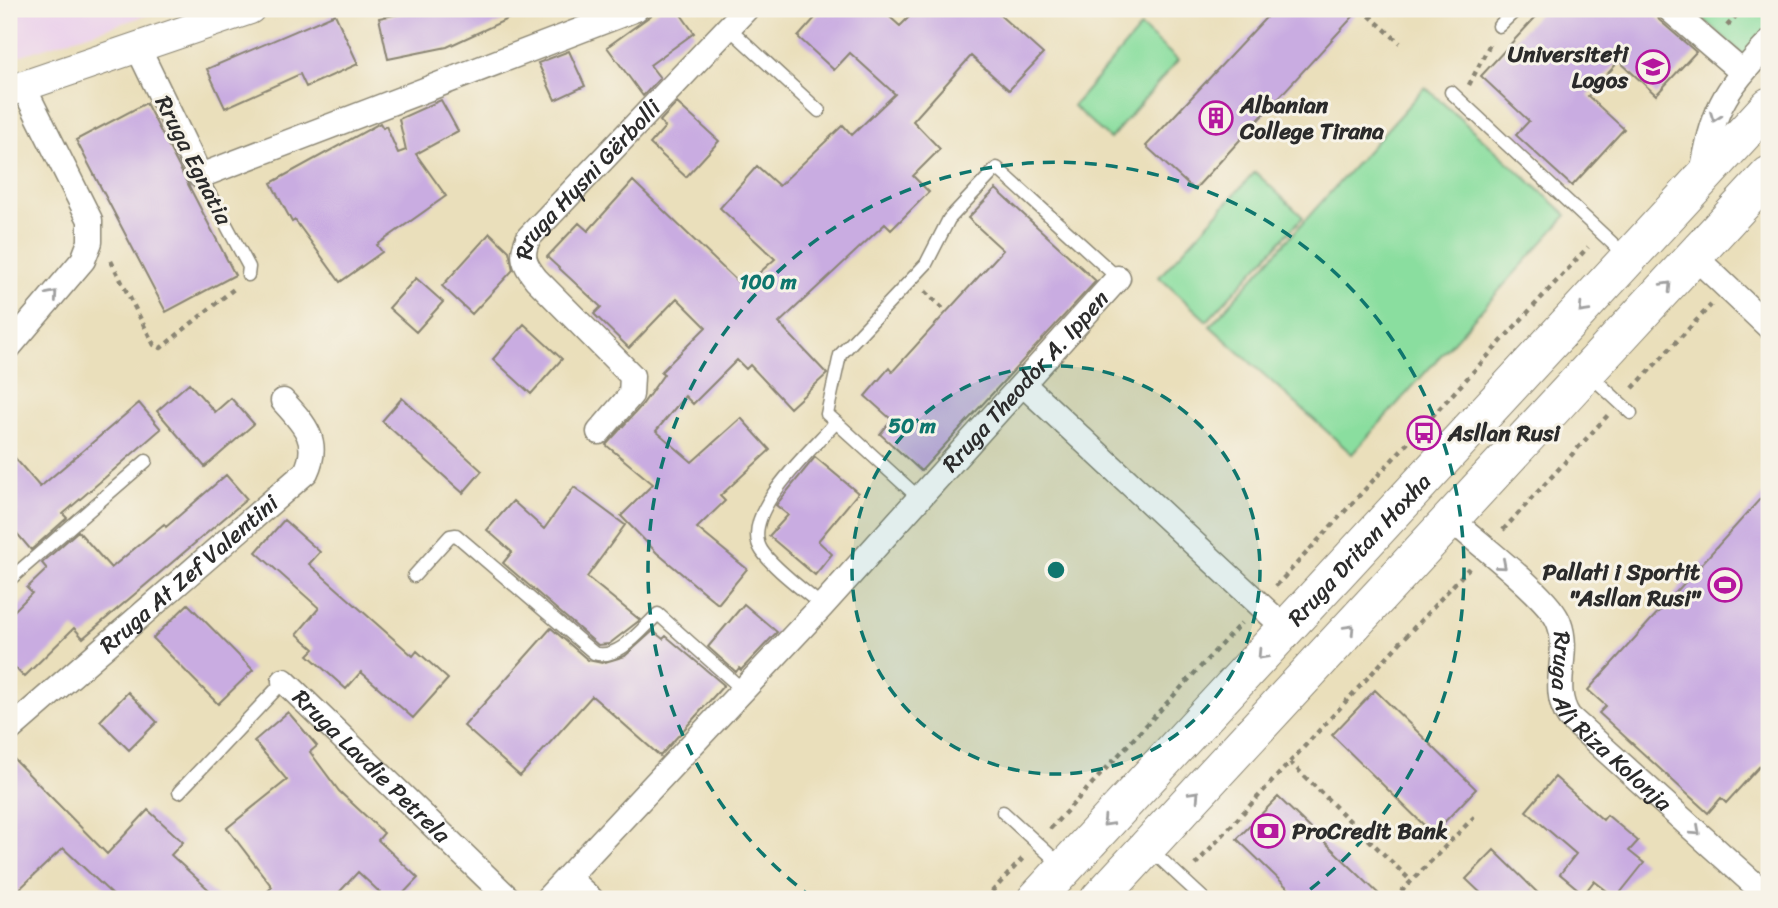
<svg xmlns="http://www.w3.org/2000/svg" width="1778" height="908" font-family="Sriracha,sans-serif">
<rect width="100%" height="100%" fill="#f7f3e8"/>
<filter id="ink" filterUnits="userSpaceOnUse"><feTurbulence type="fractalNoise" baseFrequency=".0143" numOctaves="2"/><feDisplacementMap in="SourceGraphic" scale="14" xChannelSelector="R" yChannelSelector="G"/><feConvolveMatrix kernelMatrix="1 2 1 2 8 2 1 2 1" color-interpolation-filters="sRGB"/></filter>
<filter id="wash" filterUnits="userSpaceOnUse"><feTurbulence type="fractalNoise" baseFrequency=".00686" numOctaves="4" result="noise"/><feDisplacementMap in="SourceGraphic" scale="28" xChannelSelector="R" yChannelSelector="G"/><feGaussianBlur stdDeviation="1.57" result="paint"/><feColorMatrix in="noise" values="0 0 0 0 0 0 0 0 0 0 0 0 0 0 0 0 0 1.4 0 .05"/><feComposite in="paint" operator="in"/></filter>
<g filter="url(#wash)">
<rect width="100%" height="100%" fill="#eadfbb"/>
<path fill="#ebd1eb" d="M9,9H167L9,59Z"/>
<path fill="#8ade9f" stroke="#5a8465" stroke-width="2" d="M1693,9H1769V28L1744,56Z
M1141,27L1178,60L1110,139L1073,106Z
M1425,87L1567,215L1352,454L1210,326Z
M1255,172L1303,217L1207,321L1159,277Z"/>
<g id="blocks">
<path fill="#c9ace1" d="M424,9H529L447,47L388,59L379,18Z
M660,9H677L694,33L650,65L660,78L643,96L607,47Z
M823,9H881L900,26L917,9H993L1043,54L1009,90L971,56L913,121L940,149L913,176L929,192L891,230L885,224L779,323L827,374L790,408L750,365L746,369L737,360L693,404L685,396L656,431L692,462L741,418L770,450L720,496L725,501L697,528L747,569L718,604L657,553L621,516L653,484L606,445L642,405L664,374L661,372L706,327L677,298L629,348L594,314L601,307L547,257L579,223L588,231L633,181L743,287L775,259L720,208L757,166L779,186L843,125L852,135L895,94L850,53L834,70L798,37Z
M1274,9H1360L1194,190L1146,146Z
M1543,9H1654L1659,20L1696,52L1656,95L1619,61L1588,96L1624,129L1572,186L1516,135L1529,121L1481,76Z
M335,14L358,64L306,87L300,74L225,108L207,69Z
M569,51L585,86L555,100L538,63Z
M441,100L458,131L416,154L446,196L377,245L382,252L340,282L295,220L292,222L271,183L380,123L383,128L386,126L398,153L406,150L399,119Z
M146,103L235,275L166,312L76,140Z
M677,103L719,141L686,177L650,144L665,127L660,121Z
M996,189L1096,281L921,471L880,434L892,420L865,396L889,368L892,372L1003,250L968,218Z
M490,233L509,251L513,270L472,314L442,286Z
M416,278L443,302L416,332L389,308Z
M524,324L562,359L531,394L493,359Z
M189,383L215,412L231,398L254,424L205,467L157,411Z
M402,398L482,471L463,493L382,421Z
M139,403L161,429L63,514L67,518L31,550L9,524V451L40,487Z
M815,457L858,493L818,541L832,554L815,575L769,536L788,515L776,505Z
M226,475L247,499L83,638L74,628L24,677L9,661V616L32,593L27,588L47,569L42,563L78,531L111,568L164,524L166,527Z
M574,487L625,525L587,577L640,620L609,644L598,645L503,563L512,552L487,530L513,501L544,529Z
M1769,489V756L1726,803L1721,798L1708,813L1599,713L1606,706L1588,690Z
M284,520L320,552L309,564L413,656L417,651L448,679L413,718L361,672L346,689L308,655L314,649L297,634L319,608L256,552Z
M188,604L253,670L218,704L153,638Z
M744,604L777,632L741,670L739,668L736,672L708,647Z
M551,628L588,660L602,663L625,656L653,631L663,639L666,636L724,685L660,756L592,696L520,776L464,726Z
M1375,690L1476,789L1433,834L1332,735Z
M128,692L157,722L129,750L100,721Z
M288,712L317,746L310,752L339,791L384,833L378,840L418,878L398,899H387L358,872L333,899H260L272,887L227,828L287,780L254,741Z
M9,754L107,854L148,810L183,842L171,855L219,899H117L63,848L9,899Z
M1555,777L1603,820L1607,815L1638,841L1629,851L1644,863L1616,898L1594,881L1584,894L1560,874L1576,854L1526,811Z
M1278,797L1384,899H1299L1237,839Z
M1494,850L1544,899H1487L1466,879Z"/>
</g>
</g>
<g filter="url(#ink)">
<use href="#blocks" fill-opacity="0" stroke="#8a8573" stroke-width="2"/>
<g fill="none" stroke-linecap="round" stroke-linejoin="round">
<defs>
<path id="service" d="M1499,26L1517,9
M729,28L819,111
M1451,92L1626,256
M200,176L249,267L248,275
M1590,375L1631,413
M836,422L827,414L840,355L926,264L949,219L997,168L1118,278
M414,576L450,536L456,535L594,653C618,661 641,630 658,614L743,690
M9,580L146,461
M822,606C805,591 774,569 762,551C737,515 814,448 836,422L919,498
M179,792L284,681
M1003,812L1062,866
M1151,850L1204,899"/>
<g id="minor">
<path d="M1669,9L1742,72"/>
<path d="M137,46L200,176L636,9"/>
<path d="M1701,179C1714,108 1720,96 1769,43"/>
<path d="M1694,256L1769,327"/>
<path d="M9,347L83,260L90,242V220L23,86"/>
<path d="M1023,384L1286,629"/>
<path id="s1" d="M599,432L631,395L632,376L536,279C524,264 520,255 529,237L746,9"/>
<path id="s2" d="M1451,519C1475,541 1550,597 1559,623C1571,654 1549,688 1569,717L1755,885L1760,899"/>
<path id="s3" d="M284,681L509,899"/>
<path id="s4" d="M9,730L306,472C321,441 304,424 283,401"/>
<path d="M568,878L591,899"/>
<path id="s5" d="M547,899L822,606L1118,278"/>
</g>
<path id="tertiary" d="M9,91L250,9"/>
<g id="primary">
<path id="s6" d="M1036,899L1769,106"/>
<path d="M1099,899L1769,175"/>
</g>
</defs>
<use href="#service" stroke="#8a8573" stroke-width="15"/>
<use href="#minor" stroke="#8a8573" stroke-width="27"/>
<use href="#tertiary" stroke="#8a8573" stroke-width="32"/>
<use href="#primary" stroke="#8a8573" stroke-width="39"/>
<path stroke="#8a8573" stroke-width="4.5" stroke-dasharray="5 5" stroke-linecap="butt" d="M1362,9L1400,43
M1727,26L1742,9
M1469,85L1491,42
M111,261L154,345L161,348L235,288
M925,291L946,312
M1633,388L1711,305
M1503,530L1608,415
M1276,586L1588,247
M1290,762L1411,881
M1050,829L1241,623
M1195,865L1469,568
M985,899L1025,856
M1394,899L1477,814"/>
<use href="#service" stroke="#fff" stroke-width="12"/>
<use href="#minor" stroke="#fff" stroke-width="24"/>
<use href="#tertiary" stroke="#fff" stroke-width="30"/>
<use href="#primary" stroke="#fff" stroke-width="37"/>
</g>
<defs><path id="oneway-chevron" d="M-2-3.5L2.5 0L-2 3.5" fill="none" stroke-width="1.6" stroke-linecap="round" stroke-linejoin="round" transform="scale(1.75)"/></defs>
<g stroke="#a0a0a0">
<use href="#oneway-chevron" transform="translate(1715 117) rotate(110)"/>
<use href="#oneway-chevron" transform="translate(1667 286) rotate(-47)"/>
<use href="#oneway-chevron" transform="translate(53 295) rotate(-49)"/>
<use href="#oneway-chevron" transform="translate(1583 309) rotate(133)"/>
<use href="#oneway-chevron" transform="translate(1502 565) rotate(41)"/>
<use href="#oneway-chevron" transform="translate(1350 629) rotate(-47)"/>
<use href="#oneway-chevron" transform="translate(1262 655) rotate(133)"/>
<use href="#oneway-chevron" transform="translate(1195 795) rotate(-47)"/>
<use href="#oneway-chevron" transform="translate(1107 822) rotate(133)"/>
<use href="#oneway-chevron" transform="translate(1696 831) rotate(42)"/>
</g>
</g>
<circle cx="1056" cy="570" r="204" fill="#0f766e" fill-opacity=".12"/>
<g fill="none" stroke="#0f766e" stroke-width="3.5" stroke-dasharray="12 9">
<circle cx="1056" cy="570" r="204"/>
<path d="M813 898A408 408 0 1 1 1299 898"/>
</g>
<defs>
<symbol id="school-ring" viewBox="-11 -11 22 22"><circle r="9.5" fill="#f7f3e8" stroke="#b5179e" stroke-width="1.5"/><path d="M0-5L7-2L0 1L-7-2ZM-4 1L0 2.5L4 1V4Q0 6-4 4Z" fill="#b5179e"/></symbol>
<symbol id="building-ring" viewBox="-11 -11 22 22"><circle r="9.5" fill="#f7f3e8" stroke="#b5179e" stroke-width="1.5"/><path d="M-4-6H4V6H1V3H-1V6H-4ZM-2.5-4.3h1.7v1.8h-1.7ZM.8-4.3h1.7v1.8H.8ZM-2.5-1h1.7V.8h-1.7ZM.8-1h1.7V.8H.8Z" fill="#b5179e"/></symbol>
<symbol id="bus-ring" viewBox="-11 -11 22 22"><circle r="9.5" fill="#f7f3e8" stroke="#b5179e" stroke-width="1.5"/><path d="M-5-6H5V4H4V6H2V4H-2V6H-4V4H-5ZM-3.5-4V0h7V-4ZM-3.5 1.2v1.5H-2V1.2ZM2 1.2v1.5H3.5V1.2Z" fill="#b5179e"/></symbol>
<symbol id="stadium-ring" viewBox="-11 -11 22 22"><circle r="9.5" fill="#f7f3e8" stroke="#b5179e" stroke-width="1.5"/><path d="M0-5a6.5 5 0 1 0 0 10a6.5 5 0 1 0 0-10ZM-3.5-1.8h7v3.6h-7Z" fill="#b5179e"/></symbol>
<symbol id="bank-ring" viewBox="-11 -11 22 22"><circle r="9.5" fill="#f7f3e8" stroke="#b5179e" stroke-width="1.5"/><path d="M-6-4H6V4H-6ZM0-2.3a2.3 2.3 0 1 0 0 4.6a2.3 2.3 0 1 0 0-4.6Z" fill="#b5179e"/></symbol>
</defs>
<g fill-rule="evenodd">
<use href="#school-ring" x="1634" y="48" width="38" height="38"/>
<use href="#building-ring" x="1197" y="99" width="38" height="38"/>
<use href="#bus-ring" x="1405" y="414" width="38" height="38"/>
<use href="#stadium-ring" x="1706" y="566" width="38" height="38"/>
<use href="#bank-ring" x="1249" y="812" width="38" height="38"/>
</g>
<g text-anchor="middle" stroke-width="6" stroke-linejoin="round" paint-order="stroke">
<g font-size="23" font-weight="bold" fill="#2b2b2b" stroke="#f7f3e8" text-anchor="start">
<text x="1628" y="62" text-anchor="end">Universiteti<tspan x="1628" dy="26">Logos</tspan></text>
<text x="1240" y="113">Albanian<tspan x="1240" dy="26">College Tirana</tspan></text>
<text x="1448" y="441">Asllan Rusi</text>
<text x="1700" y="580" text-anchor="end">Pallati i Sportit<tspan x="1700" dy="26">"Asllan Rusi"</tspan></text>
<text x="1292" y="839">ProCredit Bank</text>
</g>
<g font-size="23" fill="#2b2b2b" stroke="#f7f3e8">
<text transform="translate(194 160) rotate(63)" y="8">Rruga Egnatia</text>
<text dy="8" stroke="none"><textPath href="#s1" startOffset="331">Rruga Hysni Gërbolli</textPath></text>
<text dy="8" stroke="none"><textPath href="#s5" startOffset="705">Rruga Theodor A. Ippen</textPath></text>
<text dy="8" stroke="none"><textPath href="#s6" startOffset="476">Rruga Dritan Hoxha</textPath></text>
<text dy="8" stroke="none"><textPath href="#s4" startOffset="238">Rruga At Zef Valentini</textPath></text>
<text dy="8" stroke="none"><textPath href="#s2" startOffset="270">Rruga Ali Riza Kolonja</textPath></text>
<text dy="8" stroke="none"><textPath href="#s3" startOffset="122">Rruga Lavdie Petrela</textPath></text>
</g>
</g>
<circle cx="1056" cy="570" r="10" fill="#0f766e" stroke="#f7f3e8" stroke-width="3.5"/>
<g font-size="21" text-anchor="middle" font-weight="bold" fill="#0f766e" stroke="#f7f3e8" stroke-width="6" stroke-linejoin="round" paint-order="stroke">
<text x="768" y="289">100 m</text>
<text x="912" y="433">50 m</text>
</g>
<rect width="1778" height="908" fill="none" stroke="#f7f3e8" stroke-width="35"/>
</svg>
